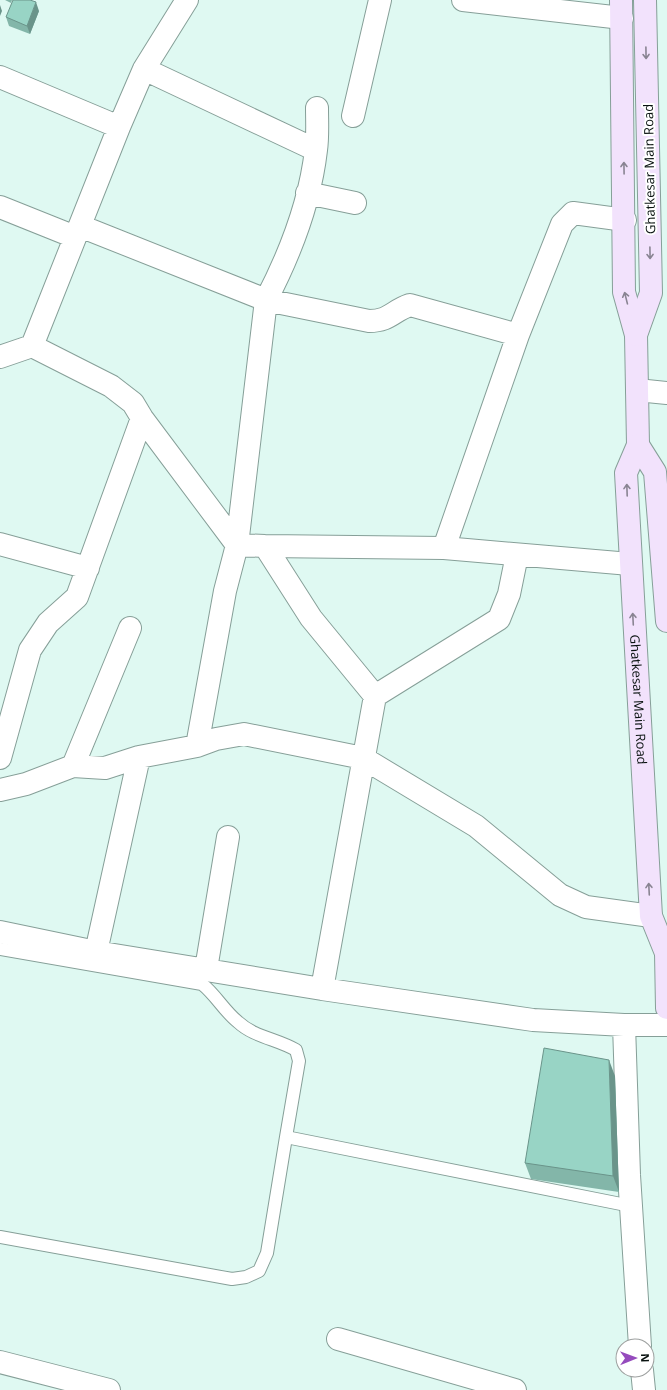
<svg xmlns="http://www.w3.org/2000/svg" width="667" height="1390" font-family="'Open Sans',sans-serif">
<rect width="100%" height="100%" fill="#dff9f2"/>
<g fill="none" stroke-linecap="round" stroke-linejoin="round">
<defs>
<path id="service" d="M0,949L202,984C216,995 224,1011 238,1022C254,1037 277,1039 296,1050L299,1061L286,1137
M0,1237L232,1279L246,1277L259,1271L267,1253L286,1137L631,1206"/>
<path id="minor" d="M463,0L622,18
M144,69L316,150
M0,77L119,127
M317,108C317,122 318,136 316,150C310,202 290,254 266,300L237,545L225,591L197,746L216,739L244,734L363,758L476,826L560,895L586,907L651,916
M353,116L380,0
M307,193L355,203
M0,207L75,237
M625,220L573,213L562,224L518,335L444,548L630,564
M80,226L266,300L369,321C390,321 392,311 410,305L518,335
M32,346L111,386L133,403L142,418L237,545L265,546L444,548
M0,357L32,346L119,127L144,69L187,0
M0,544L88,568
M265,546L311,618L375,696
M517,555L509,594L499,619L375,696L322,989L533,1020L624,1025H667
M139,757L96,952L322,989
M0,758L30,650L48,623L77,597L142,418
M73,766L130,628
M0,790L26,784L73,766L105,768L139,757L197,746
M0,932L96,952
M206,969L228,837
M624,1025L629,1175L640,1346
M338,1339L515,1390
M0,1362L109,1390
M642,1370L644,1390"/>
<path id="tertiary" d="M637,390L667,393"/>
<g id="secondary">
<path id="s1" d="M621,0L624,292L636,335L638,445L626,473L651,916L666,953L667,1008"/>
<path d="M636,335L651,293L645,0"/>
<path d="M638,445L655,472L667,621"/>
</g>
</defs>
<use href="#service" stroke="#869f98" stroke-width="14"/>
<use href="#minor" stroke="#869f98" stroke-width="24"/>
<use href="#tertiary" stroke="#869f98" stroke-width="24"/>
<use href="#secondary" stroke="#869f98" stroke-width="24"/>
<use href="#service" stroke="#fff" stroke-width="12"/>
<use href="#minor" stroke="#fff" stroke-width="22"/>
<use href="#tertiary" stroke="#fff" stroke-width="22"/>
<use href="#secondary" stroke="#f2e2fc" stroke-width="22"/>
</g>
<path fill="#83b6a9" d="M5,0H12L11,3Z
M39,11L30,34L9,26L6,17Z
M615,1076L619,1192L531,1179L525,1163Z"/>
<path fill="#6a948a" d="M36,2L39,11L30,34L27,26Z
M0,5L2,11L0,16Z
M609,1060L615,1076L619,1192L613,1176Z"/>
<path fill="#98d4c5" stroke="#6a948a" d="M13,0H30L36,2L27,26L6,17Z
M544,1048L609,1060L613,1176L525,1163Z"/>
<defs><path id="oneway-shaft" d="M-6 0H5M1.5-3L5.5 0L1.5 3" fill="none" stroke-width="1.6" stroke-linecap="round" stroke-linejoin="round"/></defs>
<g stroke="#898492">
<use href="#oneway-shaft" transform="translate(646 53) rotate(89)"/>
<use href="#oneway-shaft" transform="translate(624 168) rotate(-91)"/>
<use href="#oneway-shaft" transform="translate(650 253) rotate(89)"/>
<use href="#oneway-shaft" transform="translate(626 298) rotate(-104)"/>
<use href="#oneway-shaft" transform="translate(627 490) rotate(-92)"/>
<use href="#oneway-shaft" transform="translate(633 619) rotate(-93)"/>
<use href="#oneway-shaft" transform="translate(649 889) rotate(-93)"/>
</g>
<g text-anchor="middle" stroke-width="4" stroke-linejoin="round" paint-order="stroke">
<g font-size="13" fill="#091210" stroke="#fff">
<text transform="translate(649 169) rotate(-91)" y="5">Ghatkesar Main Road</text>
<text dy="5" stroke="none"><textPath href="#s1" startOffset="704">Ghatkesar Main Road</textPath></text>
</g>
</g>
<g transform="translate(635 1358) rotate(89)"><circle r="19" fill="#ffffff" stroke="#9da09f"/>
<path d="M0-3L7 15L0 10L-7 15Z" fill="#954bbd"/>
<text y="-6" font-size="11" font-weight="bold" text-anchor="middle" fill="#091210">N</text>
</g>
</svg>
